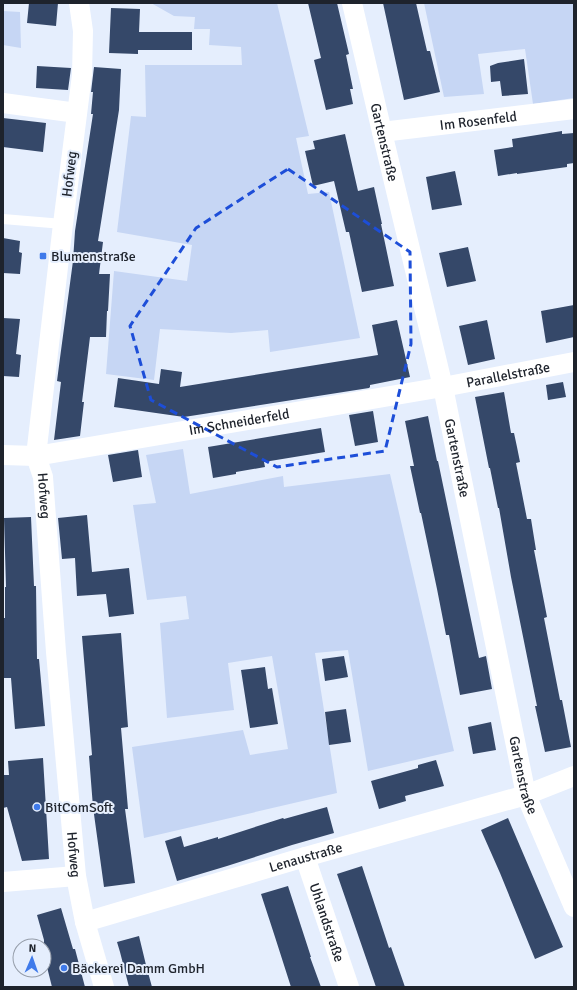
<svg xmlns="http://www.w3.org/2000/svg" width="577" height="990" font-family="Signika,sans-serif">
<rect width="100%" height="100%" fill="#e5eefd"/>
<path fill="#c6d6f4" d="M151,3H277L309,136L296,138L308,194L329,192L360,338L270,352L268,330L231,333L160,329L154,380L106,374L114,271L187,281L192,245L117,232L131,116L146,117L145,65H242L241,47L209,45L210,29H194L195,17L174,16Z
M424,3H574V98L533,104L525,49L478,54L484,94L444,97Z
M3,11L20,12L21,48L3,45Z
M183,449L190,494L283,476L284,487L390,474L454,751L368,771L348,650L315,653L337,793L144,838L132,747L243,730L250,755L288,749L272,656L228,663L234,710L167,718L160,623L189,619L186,596L147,600L133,505L156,503L146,455Z"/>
<path fill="#354869" d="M29,3H58L56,26L27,23Z
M308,3H337L349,54L346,55L353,89H350L353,104L326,110L314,60L321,58Z
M383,3H416L427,51H430L440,92L404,100Z
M111,8L140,9L139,32H192V50H138V54L109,53Z
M524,59L528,94L502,96L500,81L491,82L490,66L498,63Z
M37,66L71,68L68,90L36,88Z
M94,67L121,69L119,110L98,241L103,242L99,274H110L108,311H107L106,337H90L82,402H84L80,436L54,440L61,382L57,381L60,358L73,261L75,231L93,114H91L93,92H91Z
M3,118L46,123L43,152L3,147Z
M562,131V134L574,133V163L567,164V167L517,174V173L498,176L494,150L513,147L512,139Z
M345,134L358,191L374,187L382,224H381L394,286L362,292L349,232H346L334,181L313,186L305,151L315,149L313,141Z
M455,171L462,205L432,210L426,177Z
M3,238L20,241L19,252L22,253L20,274L3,273Z
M468,247L476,281L447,287L439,253Z
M574,305V337L546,343L541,311Z
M3,318L20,319L16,354L21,355L19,377L3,376Z
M397,320L410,377L370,385V387L369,388L184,417L114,407L118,378L159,384L161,369L182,372L180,387L378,355L372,325Z
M487,320L495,359L468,365L459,326Z
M563,382L566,397L548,400L546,385Z
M504,392L511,433H514L517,447L520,462L516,463L527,519H531L536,550H534L547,617L544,618L560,700H562L571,747L545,752L535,706H537L511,577L499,508H498L490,468H489L475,397Z
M373,411L378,442L355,446L349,415Z
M428,416L437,461H438L479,658L486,656L492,689L460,695L449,635H446L437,589L421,513H420L410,466H414L405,421Z
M321,428L325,452L264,462L265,467L236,472V474L213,478L208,447Z
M138,450L142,477L113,482L108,455Z
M87,515L92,572L129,568L134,614L109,617L106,594L77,596L75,558L62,559L58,518Z
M31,517L34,586H36L37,659H39L45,726L15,729L11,678H4L3,666V618H5V587H6L4,518Z
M121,633L128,727L121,728L128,809H125L135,883L104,887L93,807L89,756L92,755L82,636Z
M344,656L348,677L325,681L322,659Z
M265,667L268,689L272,688L278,724L250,728L241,670Z
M346,709L351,742L329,745L325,712Z
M491,722L496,750L473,754L468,727Z
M43,758L49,859L22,861L7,807L3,808V775H9L8,761Z
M436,760L444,786L405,796L406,801L379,809L371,781L418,768V765Z
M327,807L334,833L292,845L227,866L177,881L165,841L181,836L184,847L218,837V839L283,818L284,819Z
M508,818L563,947L535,959L500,873L481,830Z
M362,866L389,948L391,947L405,987H376L337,874Z
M288,886L311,957H310L321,987H291L275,937L261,894Z
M61,908L73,949H75L85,987H52L44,955V940L37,915Z
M139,936L146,965L152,987H129L120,952L117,942Z"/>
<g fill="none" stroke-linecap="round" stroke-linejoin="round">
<path stroke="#fff" stroke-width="10" d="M3,219L63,224"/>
<g stroke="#fff" stroke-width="20">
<path id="s1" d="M79,3L83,31L82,75L63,224L36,456L43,477L56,652L76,876L85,922L104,987"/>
<path id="s2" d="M352,3L382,132L443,387L526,795L574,907"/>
<path d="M3,103L77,113"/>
<path id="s3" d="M382,132L574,109"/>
<path id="s4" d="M3,455L36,456L443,387L574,362"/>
<path id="s5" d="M305,857L349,987"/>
<path d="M3,882L76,876"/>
<path id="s6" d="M85,922L305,857L526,795L574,776"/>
</g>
</g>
<path fill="none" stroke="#1d4ed8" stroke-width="3" stroke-dasharray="8 5" stroke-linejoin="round" d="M288,169L410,252L411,344L385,451L277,467L151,400L130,326L196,228Z"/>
<g fill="#3f7aea" stroke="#e5eefd" stroke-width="1.5">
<rect x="39" y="252" width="8" height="8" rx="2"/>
<circle cx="37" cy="807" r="4"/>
<circle cx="64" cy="968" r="4"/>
</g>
<g text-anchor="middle" stroke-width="4" stroke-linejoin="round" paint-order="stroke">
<g font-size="14" fill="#1e232c" stroke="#e5eefd">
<text dy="5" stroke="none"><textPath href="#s3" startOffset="97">Im Rosenfeld</textPath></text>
<text dy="5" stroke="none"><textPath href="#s2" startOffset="143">Gartenstraße</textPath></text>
<text transform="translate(69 174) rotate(-83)" y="5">Hofweg</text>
<text dy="5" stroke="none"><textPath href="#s4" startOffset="512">Parallelstraße</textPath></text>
<text dy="5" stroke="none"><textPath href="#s4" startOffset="239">Im Schneiderfeld</textPath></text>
<text dy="5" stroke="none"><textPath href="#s2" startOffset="467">Gartenstraße</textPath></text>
<text dy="5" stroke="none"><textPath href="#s1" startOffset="497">Hofweg</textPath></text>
<text dy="5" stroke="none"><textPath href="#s2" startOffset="791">Gartenstraße</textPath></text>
<text dy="5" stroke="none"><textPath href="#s1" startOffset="857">Hofweg</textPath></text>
<text dy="5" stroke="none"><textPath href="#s6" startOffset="230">Lenaustraße</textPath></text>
<text dy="5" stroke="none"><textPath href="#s5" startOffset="69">Uhlandstraße</textPath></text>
</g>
<g font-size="14" fill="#1e232c" stroke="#e5eefd" text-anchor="start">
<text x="51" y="261">Blumenstraße</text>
<text x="45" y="812">BitComSoft</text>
<text x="72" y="973">Bäckerei Damm GmbH</text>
</g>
</g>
<rect width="577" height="990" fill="none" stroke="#1e232c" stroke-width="8"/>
<g transform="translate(32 958) rotate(2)"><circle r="19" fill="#e5eefd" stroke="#959da9"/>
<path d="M0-3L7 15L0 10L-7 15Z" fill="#3f7aea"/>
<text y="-6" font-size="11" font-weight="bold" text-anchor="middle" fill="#1e232c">N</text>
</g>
</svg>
